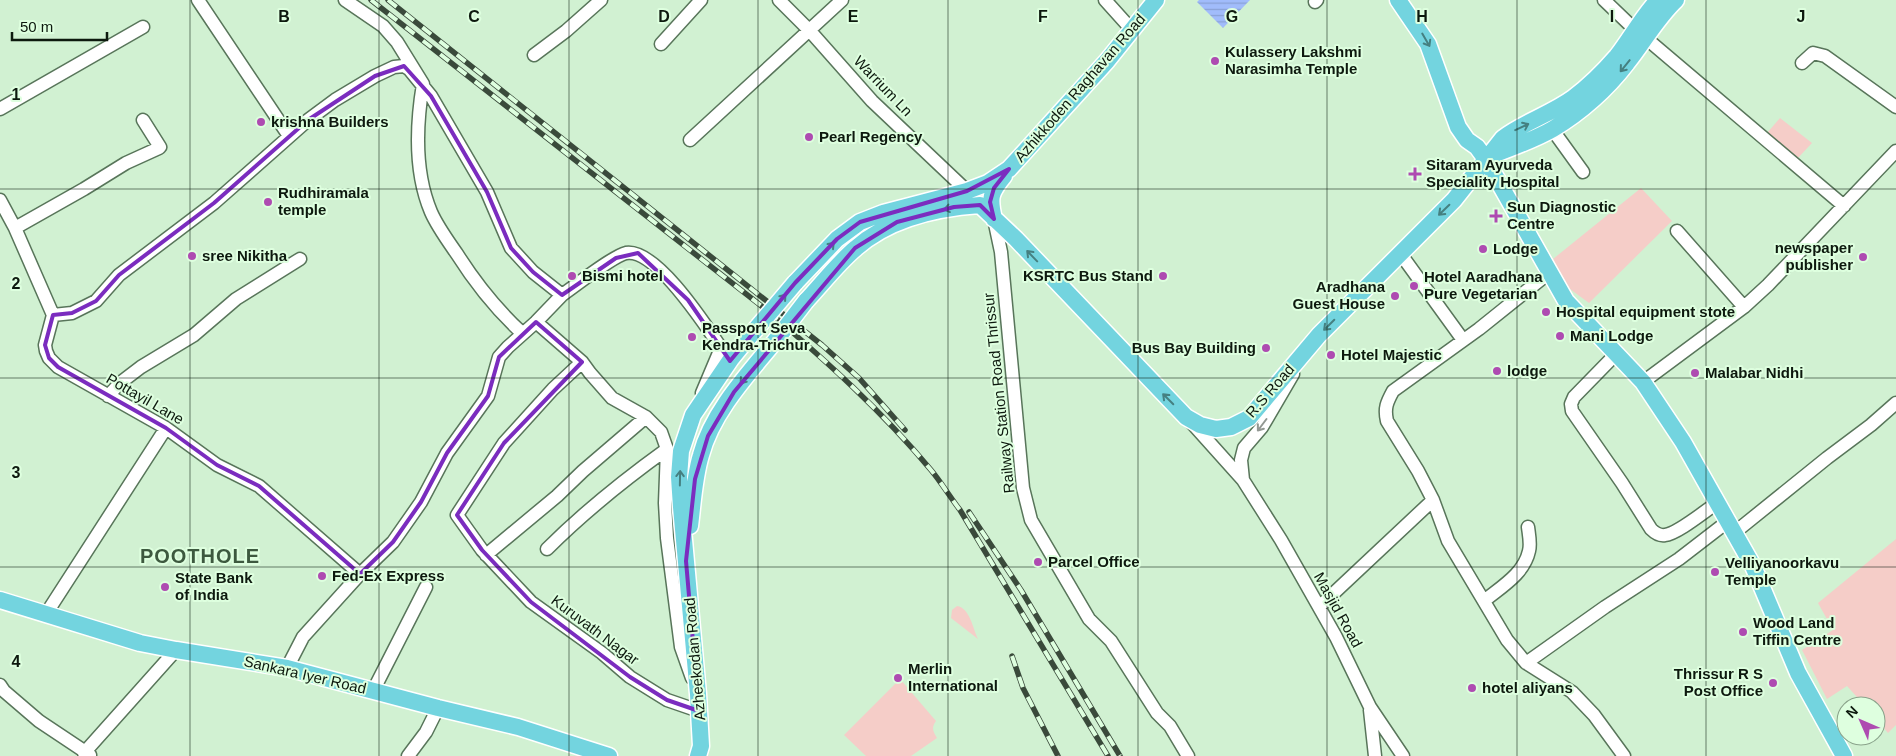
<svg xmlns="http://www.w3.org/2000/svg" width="1896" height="756" font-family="Arial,sans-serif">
<defs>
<pattern id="water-rules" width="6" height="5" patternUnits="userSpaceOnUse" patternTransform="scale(1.25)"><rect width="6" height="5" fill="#a1bcfb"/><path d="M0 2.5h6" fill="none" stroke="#89a1d6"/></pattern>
</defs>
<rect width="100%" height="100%" fill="#d1f1d2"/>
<path fill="#f5cdc8" d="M1780,118L1812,143L1797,159L1767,133Z
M1641,188L1672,221L1589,303L1570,289L1553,259Z
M1896,539V725L1888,733L1876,719V706H1865L1847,686L1827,699L1802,650L1833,630L1818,603Z
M957,606C970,608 973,629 978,639L951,618L952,610Z
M900,679L936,721C931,728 933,731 937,738L911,756H866L844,735Z"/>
<path fill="url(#water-rules)" d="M1199,0H1250L1223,28L1197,2Z"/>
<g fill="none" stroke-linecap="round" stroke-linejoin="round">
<defs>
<path id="minor" d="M198,0L289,136
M345,0L383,26L397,42L423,84C416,126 414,172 431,212C437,226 448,241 457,254C476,284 496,309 522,333
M779,0L810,31L872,101L967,191
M1105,0L1132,30
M1604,0L1628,23L1844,206
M1315,2L1317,0
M661,44L701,0
M534,55L566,31L601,0
M1802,63L1813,53L1825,56L1896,107
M0,109L143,27
M1552,129L1583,172
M690,140L842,0
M0,200L15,228L53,315L45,345L46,351L49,358L58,367L166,428L217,465L259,486L360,574
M994,219L1001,252L1023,488L1031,520L1089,619L1111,641L1157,713L1170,726L1188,756
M15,228L84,189L126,163L159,148L160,147L143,120
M1677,231L1744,307
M1400,253L1463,340
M1550,272L1479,329L1393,391C1387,402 1384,408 1387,421L1418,471L1433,500L1448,541L1507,640L1526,663L1572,692L1594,715L1624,756
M562,295C575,286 613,256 626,253C656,248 706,326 721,348L702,393
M53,315L72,313L96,301L119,275L214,203L308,120L335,100L375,76L394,67L404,66L409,69L431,96L487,192L511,248L533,272L562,295L536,322L508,347L499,357L488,396L447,453L421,502L393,542L360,574L303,637L287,668
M536,322L582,362L590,373L612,398L646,417L661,432L667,449L665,503L667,538L681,647L692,678
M1616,354L1574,397L1571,404L1572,411L1622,483L1651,529C1655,533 1659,536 1665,535C1677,534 1705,511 1717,503
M582,362L553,389L504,443L457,515L482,550L531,602L602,653L630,677L667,700L699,711
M1643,382L1744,307L1768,285L1896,151
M108,396L120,383L141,367L194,335L236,299L300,259
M1191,422L1243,480L1281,540L1336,637L1370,707L1403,756
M1243,480L1241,460L1244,448L1262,427L1293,374
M1734,533L1827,458L1871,425L1896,403
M547,549C584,512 624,480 667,449
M486,555L557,496L583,471L646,417
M1484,601C1501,587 1524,574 1529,551C1531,544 1529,535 1528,527
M1319,607L1433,500
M46,614L166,428
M1526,663L1605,607L1679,559L1727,522
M0,685L4,691L39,721L90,755
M373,691L426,587
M1370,710L1375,756
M84,753L176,650
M408,756L426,732L438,708"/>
<path id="major" d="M1398,0L1428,44L1458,127L1467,140L1477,147L1485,158L1566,301L1643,382L1683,442L1753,566L1798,673L1844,756
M1490,156C1511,148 1534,140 1553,129C1581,112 1607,89 1627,63C1644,42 1656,19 1676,0
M994,219C989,198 990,193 1004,176
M795,283L837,239L860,222L883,213L967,191L988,183L1009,169L1107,61L1156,0
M806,301C822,284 838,263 856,248C890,218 936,208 980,205L1016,239L1186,417L1200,425L1216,429L1231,427L1249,418L1319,335L1454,200L1503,138C1524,122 1551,114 1573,98C1589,86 1604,71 1617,56C1631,38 1642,17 1658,0
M690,526C693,502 694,478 701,455C712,412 749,373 776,340
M0,600L140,643L176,650L287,668L438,708L518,727L609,756
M698,756L701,746L698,694L681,507L679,477L681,451L693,415L731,359L744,343"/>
</defs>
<use href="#minor" stroke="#58755a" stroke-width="15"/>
<use href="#major" stroke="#fff" stroke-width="19"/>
<use href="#minor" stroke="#fff" stroke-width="12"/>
<use href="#major" stroke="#73d4df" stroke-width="16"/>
<defs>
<path id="rail" d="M371,0L769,312C826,361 882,411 931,470C941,482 950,497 960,510L1108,756
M388,0L822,345L859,378L905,430
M969,512L1021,590L1120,756
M1012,656L1023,688L1058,756"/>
</defs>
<use href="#rail" stroke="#3a4a3b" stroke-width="5.5"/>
<use href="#rail" stroke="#deffdf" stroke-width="4" stroke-dasharray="11" stroke-linecap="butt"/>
<defs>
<path id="major-bridge" d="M776,340L806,301
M744,343L795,283"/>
</defs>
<use href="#major-bridge" stroke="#fff" stroke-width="19" stroke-linecap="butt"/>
<use href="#major-bridge" stroke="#73d4df" stroke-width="16"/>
</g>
<defs><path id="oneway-shaft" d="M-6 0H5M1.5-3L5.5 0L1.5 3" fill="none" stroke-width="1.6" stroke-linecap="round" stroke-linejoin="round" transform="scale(1.25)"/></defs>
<g stroke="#458081">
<use href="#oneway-shaft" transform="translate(1426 40) rotate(60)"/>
<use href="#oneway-shaft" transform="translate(1625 66) rotate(129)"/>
<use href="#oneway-shaft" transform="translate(1522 127) rotate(-25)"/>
<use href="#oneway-shaft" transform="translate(951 208) rotate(169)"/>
<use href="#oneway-shaft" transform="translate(1444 210) rotate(136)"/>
<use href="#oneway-shaft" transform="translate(829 248) rotate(-47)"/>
<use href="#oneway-shaft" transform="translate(1032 256) rotate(-134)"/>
<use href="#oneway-shaft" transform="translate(781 300) rotate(-50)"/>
<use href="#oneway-shaft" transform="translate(1329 325) rotate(135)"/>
<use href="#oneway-shaft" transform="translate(745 378) rotate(129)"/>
<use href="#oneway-shaft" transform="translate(1168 399) rotate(-135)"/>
<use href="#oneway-shaft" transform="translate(680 478) rotate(-89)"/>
</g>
<use stroke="#929893" href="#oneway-shaft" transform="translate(1262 425) rotate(127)"/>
<path fill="none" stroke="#7b2cbf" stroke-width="4" stroke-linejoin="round" d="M404,66L431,96L487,192L511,248L533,272L562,295L616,258L638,253L688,300L730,361L795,283L837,239L860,222L967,191L1009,169L994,188L990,202L994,219L980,205L954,207L897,222L855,248L734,392L708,436L695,479L686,561L699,711L667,700L630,677L531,602L482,550L457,515L504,443L582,362L536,322L499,357L488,396L447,453L421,502L393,542L360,574L259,486L217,465L166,428L58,367L49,358L45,345L53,315L72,313L96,301L119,275L214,203L308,120L375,76Z"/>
<path fill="none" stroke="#0d190e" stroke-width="1" stroke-opacity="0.55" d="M190,0V756M379,0V756M569,0V756M758,0V756M948,0V756M1138,0V756M1327,0V756M1517,0V756M1706,0V756M0,189H1896M0,378H1896M0,567H1896"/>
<g fill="#ae4bb1" stroke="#deffdf" stroke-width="2">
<circle cx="1215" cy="61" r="5"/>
<circle cx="261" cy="122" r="5"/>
<circle cx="809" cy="137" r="5"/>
<path d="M1412.5 166.5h5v5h5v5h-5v5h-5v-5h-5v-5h5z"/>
<circle cx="268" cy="202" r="5"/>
<path d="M1493.5 208.5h5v5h5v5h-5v5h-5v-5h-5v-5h5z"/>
<circle cx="1483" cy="249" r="5"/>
<circle cx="192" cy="256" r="5"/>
<circle cx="1863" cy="257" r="5"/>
<circle cx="572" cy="276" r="5"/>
<circle cx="1163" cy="276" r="5"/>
<circle cx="1414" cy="286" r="5"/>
<circle cx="1395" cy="296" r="5"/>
<circle cx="1546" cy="312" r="5"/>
<circle cx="1560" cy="336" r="5"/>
<circle cx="692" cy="337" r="5"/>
<circle cx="1266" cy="348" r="5"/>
<circle cx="1331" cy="355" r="5"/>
<circle cx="1497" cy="371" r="5"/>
<circle cx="1695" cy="373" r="5"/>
<circle cx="1038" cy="562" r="5"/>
<circle cx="1715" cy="572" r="5"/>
<circle cx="322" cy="576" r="5"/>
<circle cx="165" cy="587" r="5"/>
<circle cx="1743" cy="632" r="5"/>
<circle cx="898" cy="678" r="5"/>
<circle cx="1773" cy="683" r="5"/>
<circle cx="1472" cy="688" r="5"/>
</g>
<g text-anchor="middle" stroke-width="4" stroke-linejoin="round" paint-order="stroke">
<g font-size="15" font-weight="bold" fill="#0d190e" stroke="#deffdf" text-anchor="start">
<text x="1225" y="57">Kulassery Lakshmi<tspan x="1225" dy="17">Narasimha Temple</tspan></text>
<text x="271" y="127">krishna Builders</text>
<text x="819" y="142">Pearl Regency</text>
<text x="1426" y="170">Sitaram Ayurveda<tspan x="1426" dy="17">Speciality Hospital</tspan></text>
<text x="278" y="198">Rudhiramala<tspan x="278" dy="17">temple</tspan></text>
<text x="1507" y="212">Sun Diagnostic<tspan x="1507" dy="17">Centre</tspan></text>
<text x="1853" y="253" text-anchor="end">newspaper<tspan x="1853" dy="17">publisher</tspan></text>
<text x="1493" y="254">Lodge</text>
<text x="202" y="261">sree Nikitha</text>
<text x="582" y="281">Bismi hotel</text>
<text x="1153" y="281" text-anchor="end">KSRTC Bus Stand</text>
<text x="1424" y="282">Hotel Aaradhana<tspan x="1424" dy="17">Pure Vegetarian</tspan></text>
<text x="1385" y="292" text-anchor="end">Aradhana<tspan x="1385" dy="17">Guest House</tspan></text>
<text x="1556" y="317">Hospital equipment stote</text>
<text x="702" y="333">Passport Seva<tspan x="702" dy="17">Kendra-Trichur</tspan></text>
<text x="1570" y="341">Mani Lodge</text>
<text x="1256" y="353" text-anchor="end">Bus Bay Building</text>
<text x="1341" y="360">Hotel Majestic</text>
<text x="1507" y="376">lodge</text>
<text x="1705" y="378">Malabar Nidhi</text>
<text x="1048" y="567">Parcel Office</text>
<text x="1725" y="568">Velliyanoorkavu<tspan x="1725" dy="17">Temple</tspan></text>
<text x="332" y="581">Fed-Ex Express</text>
<text x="175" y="583">State Bank<tspan x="175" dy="17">of India</tspan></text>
<text x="1753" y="628">Wood Land<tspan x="1753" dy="17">Tiffin Centre</tspan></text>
<text x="908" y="674">Merlin<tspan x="908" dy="17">International</tspan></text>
<text x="1763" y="679" text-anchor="end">Thrissur R S<tspan x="1763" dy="17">Post Office</tspan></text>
<text x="1482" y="693">hotel aliyans</text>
</g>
<g font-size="15" fill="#0d190e" stroke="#deffdf">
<text transform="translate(883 86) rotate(46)" y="5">Warrium Ln</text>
<text transform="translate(1080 88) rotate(-49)" y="5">Azhikkoden Raghavan Road</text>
<text transform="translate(1270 391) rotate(-49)" y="5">R.S Road</text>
<text transform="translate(999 393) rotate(-96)" y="5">Railway Station Road Thrissur</text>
<text transform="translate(145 399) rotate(30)" y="5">Pottayil Lane</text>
<text transform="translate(1338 610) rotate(61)" y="5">Masjid Road</text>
<text transform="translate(595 630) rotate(37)" y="5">Kuruvath Nagar</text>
<text transform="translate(695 659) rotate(-95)" y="5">Azheekodan Road</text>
<text transform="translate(305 675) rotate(13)" y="5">Sankara Iyer Road</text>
</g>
<g font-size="20" font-weight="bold" letter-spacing="1" fill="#3d593f" stroke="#deffdf">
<text x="200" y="563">POOTHOLE</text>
</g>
</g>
<g font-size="16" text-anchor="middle" font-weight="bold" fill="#0d190e" stroke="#deffdf" stroke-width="4" stroke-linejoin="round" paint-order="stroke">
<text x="284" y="22">B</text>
<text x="474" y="22">C</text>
<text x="664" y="22">D</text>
<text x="853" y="22">E</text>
<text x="1043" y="22">F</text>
<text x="1232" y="22">G</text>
<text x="1422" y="22">H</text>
<text x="1612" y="22">I</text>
<text x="1801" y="22">J</text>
<text x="16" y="100">1</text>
<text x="16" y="289">2</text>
<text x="16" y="478">3</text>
<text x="16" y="667">4</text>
</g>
<g transform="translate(1861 721) rotate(315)"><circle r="24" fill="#deffdf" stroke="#8aa38b"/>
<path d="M0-4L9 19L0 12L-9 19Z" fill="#ae4bb1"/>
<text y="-8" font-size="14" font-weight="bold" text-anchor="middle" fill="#0d190e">N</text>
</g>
<path d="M12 32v8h95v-8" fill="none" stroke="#0d190e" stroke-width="2.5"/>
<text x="20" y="32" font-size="15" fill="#0d190e" stroke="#deffdf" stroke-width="4" paint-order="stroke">50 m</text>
</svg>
